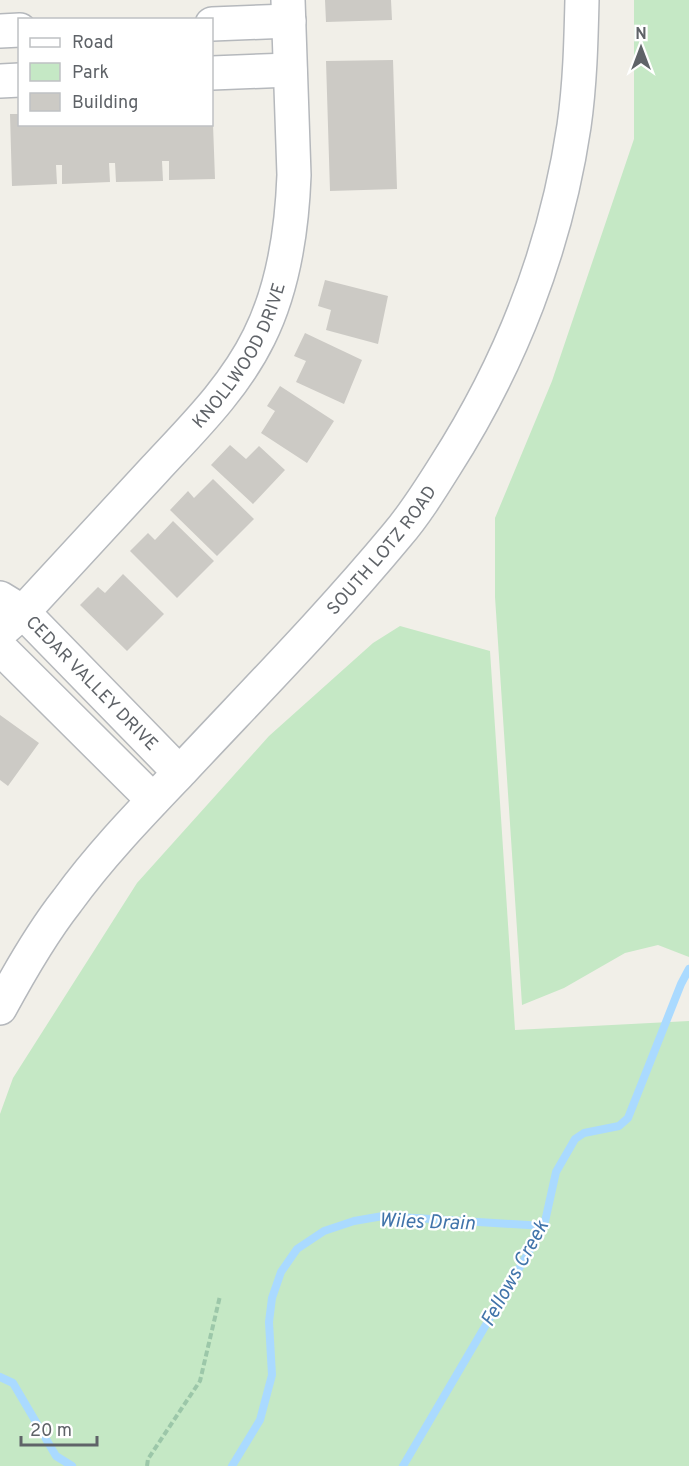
<svg xmlns="http://www.w3.org/2000/svg" width="689" height="1466" font-family="Overpass,sans-serif">
<rect width="100%" height="100%" fill="#f1efe8"/>
<path fill="#c5e8c5" d="M634,0H689V957L658,945L625,953L564,988L522,1005L495,597V518L552,381L634,139Z
M400,626L490,651L515,1030L689,1021V1466H0V1114L13,1078L137,883L269,736L373,643Z"/>
<g fill="none" stroke-linecap="round" stroke-linejoin="round">
<path stroke="#aadaff" stroke-width="8" d="M0,1377L13,1383L56,1456L72,1466
M232,1466L260,1420L272,1375L269,1322L272,1298L281,1272L297,1249L324,1231L354,1221L383,1216L544,1226
M403,1466L544,1226L556,1172L575,1139L584,1133L619,1126L628,1118L681,984L689,969"/>
</g>
<path fill="#cccac5" d="M325,0H391L392,20L326,22Z
M393,60L397,189L330,191L326,61Z
M10,114H20V124H213L215,179L169,180V161H162L163,181L116,182L115,163H109L110,182L62,184V165H56L57,184L12,186Z
M325,280L388,296L378,344L326,330L331,310L318,306Z
M305,333L362,360L344,404L296,382L306,361L294,356Z
M280,386L334,421L307,463L261,433L275,411L267,406Z
M230,445L246,459L259,446L285,470L253,504L211,465Z
M213,479L254,519L217,556L170,510L188,491L194,498Z
M173,521L214,561L177,598L130,551L148,533L155,540Z
M123,574L164,614L127,651L80,605L98,587L105,593Z
M0,715L39,743L8,786L0,780Z"/>
<g fill="none" stroke-linecap="round" stroke-linejoin="round">
<defs>
<g id="minor">
<path d="M212,24L289,21"/>
<path d="M0,31L20,30"/>
<path d="M212,73L290,70"/>
<path d="M0,81L20,80"/>
<path id="s1" d="M0,598L23,612L179,772"/>
<path id="s2" d="M0,632L23,612C67,564 111,517 155,469C193,428 234,388 259,337C284,287 292,230 294,175L288,0"/>
<path d="M0,648L153,800"/>
<path id="s3" d="M0,1008C20,971 41,934 67,901C101,854 142,812 182,770C254,693 329,617 397,535C415,514 430,490 445,466C511,363 556,247 574,126C580,84 581,42 582,0"/>
</g>
</defs>
<use href="#minor" stroke="#b5b8bc" stroke-width="36"/>
<path stroke="#9cc7a9" stroke-width="4" stroke-dasharray="6 3" stroke-linecap="butt" d="M147,1466L148,1459L200,1381L220,1296"/>
<use href="#minor" stroke="#fff" stroke-width="33"/>
</g>
<g text-anchor="middle" stroke-width="4.5" stroke-linejoin="round" paint-order="stroke">
<g font-size="18" fill="#5f6368" stroke="#fff">
<text dy="6" stroke="none"><textPath href="#s2" startOffset="368">KNOLLWOOD DRIVE</textPath></text>
<text dy="6" stroke="none"><textPath href="#s3" startOffset="598">SOUTH LOTZ ROAD</textPath></text>
<text dy="6" stroke="none"><textPath href="#s1" startOffset="126">CEDAR VALLEY DRIVE</textPath></text>
</g>
<g font-size="20" font-style="italic" fill="#4174aa" stroke="#fff">
<text transform="translate(427 1221) rotate(2)" y="7">Wiles Drain</text>
<text transform="translate(514 1273) rotate(-61)" y="7">Fellows Creek</text>
</g>
</g>
<rect x="18" y="18" width="195" height="108" fill="#ffffff" stroke="#bfc1c3" stroke-width="1.5"/>
<rect x="30" y="38" width="30" height="9" fill="#ffffff" stroke="#bfc1c3" stroke-width="1.5"/>
<text x="72" y="48" font-size="18" fill="#5f6368">Road</text>
<rect x="30" y="63" width="30" height="18" fill="#c5e8c5" stroke="#bfc1c3" stroke-width="1.5"/>
<text x="72" y="78" font-size="18" fill="#5f6368">Park</text>
<rect x="30" y="93" width="30" height="18" fill="#cccac5" stroke="#bfc1c3" stroke-width="1.5"/>
<text x="72" y="108" font-size="18" fill="#5f6368">Building</text>
<g transform="translate(641 48)" stroke="#ffffff" stroke-width="4.5" paint-order="stroke">
<path d="M0-4.5L10 22L0 15L-10 22Z" fill="#5f6368"/>
<text y="-9" font-size="16" font-weight="bold" text-anchor="middle" fill="#5f6368">N</text>
</g>
<path d="M21 1436v9h76v-9" fill="none" stroke="#5f6368" stroke-width="3"/>
<text x="30" y="1436" font-size="18" fill="#5f6368" stroke="#ffffff" stroke-width="4.5" paint-order="stroke">20 m</text>
</svg>
